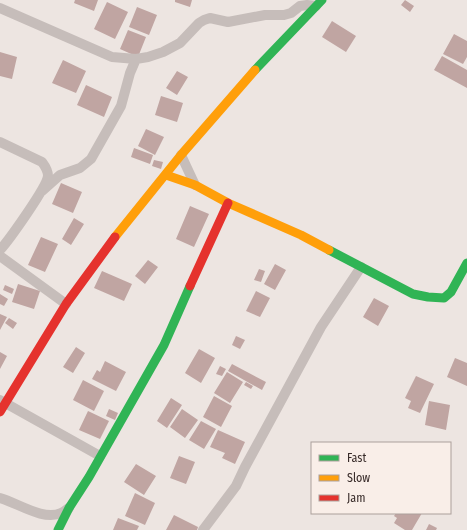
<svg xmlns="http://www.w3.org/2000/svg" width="467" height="530" font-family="'Fira Sans Condensed',sans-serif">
<rect width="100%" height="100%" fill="#ede5e1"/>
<path fill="#c0a5a2" d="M75,0H98L94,11L74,3Z
M175,0H192L190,7L175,2Z
M405,0L414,6L410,12L401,5Z
M107,2L128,12L115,39L94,29Z
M137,7L157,15L149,35L129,27Z
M332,21L356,36L346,52L322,37Z
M128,30L146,37L138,57L120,49Z
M454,34L467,41V57L463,64L443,54Z
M0,52L17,57L12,79L0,76Z
M442,56L467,70V88L434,70Z
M63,60L86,71L76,93L52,83Z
M177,71L188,77L177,95L166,88Z
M86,85L112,97L104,117L77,105Z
M161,96L183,103L177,122L155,115Z
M146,129L164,137L155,155L138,146Z
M134,148L153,155L150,164L131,157Z
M154,160L163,162L161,169L152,166Z
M61,183L82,192L73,213L52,204Z
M190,206L209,214L194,247L176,239Z
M74,218L84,224L71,245L62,239Z
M41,237L58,244L45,272L28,265Z
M148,260L158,267L145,284L135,276Z
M275,264L286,270L275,290L264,284Z
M259,269L265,271L261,282L254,280Z
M102,271L132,284L124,301L94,288Z
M18,284L40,291L34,309L12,302Z
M5,285L14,289L12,294L3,290Z
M256,291L270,298L260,317L246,311Z
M0,294L8,299L4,306L0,304Z
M374,298L389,306L378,326L363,317Z
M0,314L7,317L0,330Z
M9,318L17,323L13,329L5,323Z
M236,336L245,340L240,349L232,345Z
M76,347L85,353L73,373L63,367Z
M199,349L215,358L201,383L185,373Z
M0,352L7,356L0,369Z
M455,358L467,363V386L447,377Z
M105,361L126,372L116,391L92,379L97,370L100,372Z
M232,364L266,382L262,390L228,371Z
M220,366L226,369L222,376L216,374Z
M227,372L243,382L230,403L214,393Z
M416,376L434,384L420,413L408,408L411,401L405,398Z
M83,380L104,391L94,411L73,400Z
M246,382L253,386L251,389L244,385Z
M214,396L232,406L221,427L203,417Z
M171,398L182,405L167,428L157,421Z
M429,401L450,405L446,430L425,425Z
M109,409L118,413L115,420L106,416Z
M182,409L198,420L185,438L170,427Z
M88,411L109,421L100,439L79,430Z
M201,421L216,429L204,449L189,440Z
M218,430L245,442L235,464L222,458L225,453L210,447Z
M179,456L195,462L186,484L170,478Z
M136,464L156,476L144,495L124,482Z
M135,493L155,503L145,525L125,516Z
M396,513H422L412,530H405L394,523L397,518L394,516Z
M174,515L198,527L197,530H166Z
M118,518L139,526L137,530H113Z
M429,524L437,528L436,530H426Z"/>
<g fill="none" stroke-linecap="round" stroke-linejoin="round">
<path stroke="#c6bdba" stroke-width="10" d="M0,8L112,57L136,59L148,57L163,52L180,43L199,23L204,20L210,18L228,22L265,15H284L291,13L300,6L307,5L316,6
M0,142L42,162C45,166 48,171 48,176C47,187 9,240 0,250
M181,155L195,185
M42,191L60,175L80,168L91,159L121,106L130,73L136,59
M0,256L66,304
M0,400L100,456
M0,498C18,503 43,521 61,513C64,512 67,509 69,508
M203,530L236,486L245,467L321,327L361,267"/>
<path stroke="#30b455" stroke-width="9" d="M255,70L322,0
M329,250L413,294L428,297L444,298L451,292L467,263
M58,530L69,508L89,477L164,345L190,286"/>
<path stroke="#ff9f0a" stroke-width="9" d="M166,175L195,185L228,203L301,235L329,250
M115,237L181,155L255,70"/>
<path stroke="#e5322d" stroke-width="9" d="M190,286L228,203
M0,412L66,304L115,237"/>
</g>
<rect x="311" y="442" width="140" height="72" fill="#f9eee8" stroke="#aba09b"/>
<rect x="319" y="455" width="20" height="6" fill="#30b455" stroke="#aba09b"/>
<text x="347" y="462" font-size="12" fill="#372a28">Fast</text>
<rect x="319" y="475" width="20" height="6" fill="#ff9f0a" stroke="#aba09b"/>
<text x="347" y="482" font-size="12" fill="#372a28">Slow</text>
<rect x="319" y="495" width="20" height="6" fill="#e5322d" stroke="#aba09b"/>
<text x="347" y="502" font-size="12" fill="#372a28">Jam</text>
</svg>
